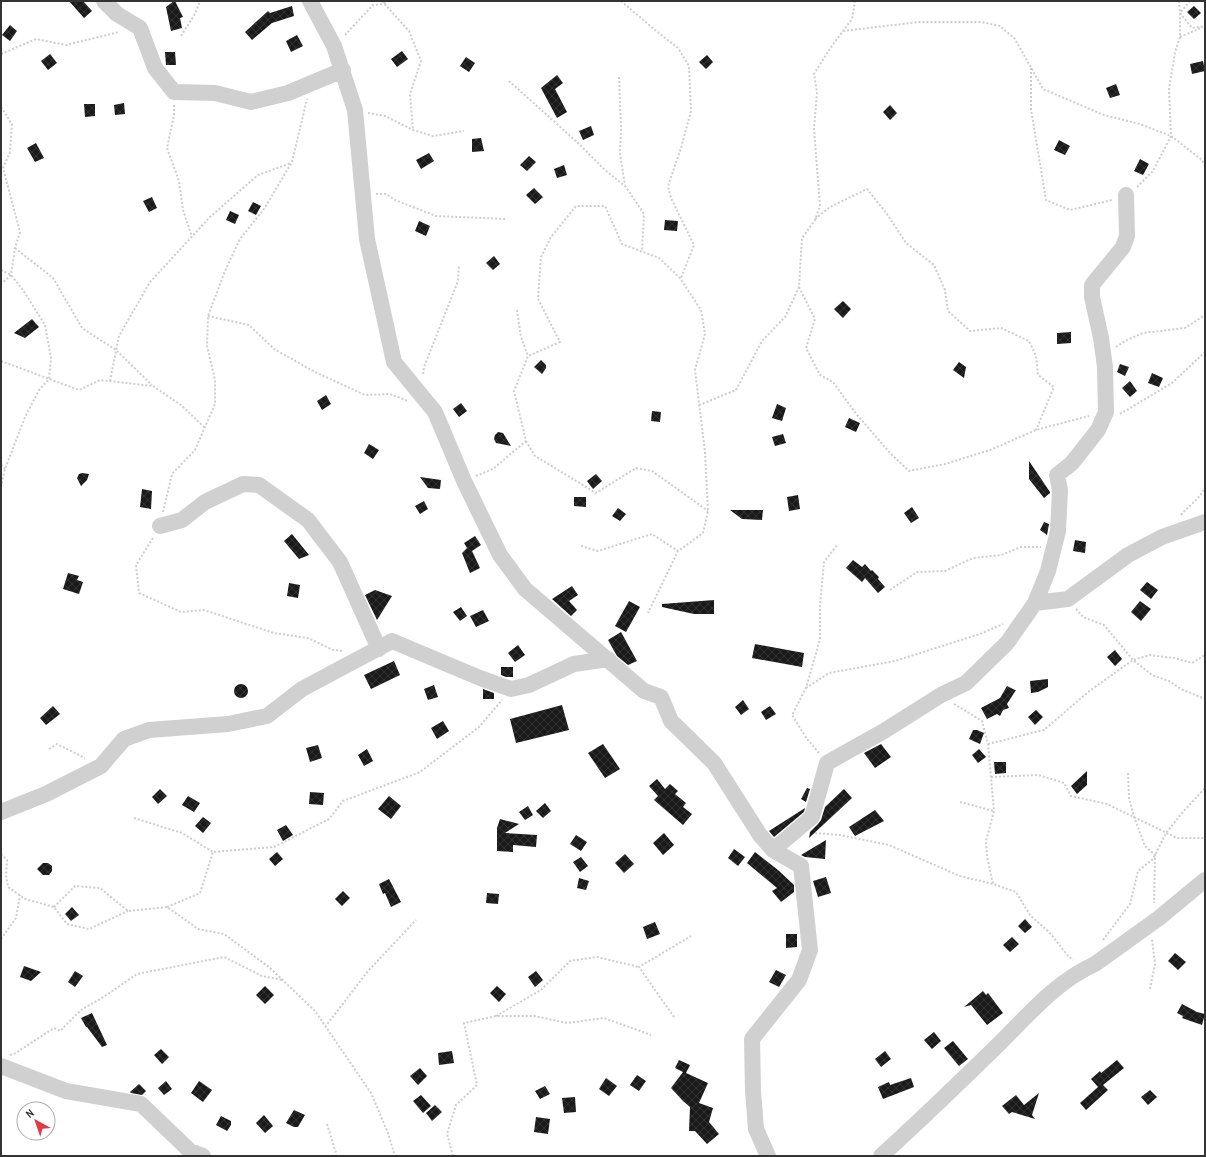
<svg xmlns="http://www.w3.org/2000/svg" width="1206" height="1157" font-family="'Archivo Narrow',sans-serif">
<defs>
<pattern id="building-cross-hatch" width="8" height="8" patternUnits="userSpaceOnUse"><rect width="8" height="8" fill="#1a1a1a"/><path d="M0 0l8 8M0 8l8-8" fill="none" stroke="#333"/></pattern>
</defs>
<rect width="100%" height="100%" fill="#fff"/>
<path fill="url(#building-cross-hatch)" d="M69,1H83L92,11L84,18Z
M174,1H175L183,17L180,18L182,28L171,31L166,7Z
M292,6L294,16L272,23L252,40L245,32L268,11L270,13Z
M1194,6L1201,13L1194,19L1187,12Z
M10,25L17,31L10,41L2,35Z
M297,35L303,46L291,52L286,41Z
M402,51L408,59L397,67L391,59Z
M165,52H175L176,65H166Z
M50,54L57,63L48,70L41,61Z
M707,55L713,62L706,69L699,62Z
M466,57L475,63L469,72L460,66Z
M1203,61L1205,71L1192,74L1190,64Z
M557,75L563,83L555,89L567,112L557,118L541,88Z
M1116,84L1120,95L1110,98L1106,88Z
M124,103L125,114L115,115L114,105Z
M84,104H95V116L85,117Z
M890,105L897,113L890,120L883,112Z
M591,126L594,135L583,140L579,131Z
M481,138L484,151L472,152V139Z
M1059,140L1070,146L1065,155L1054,150Z
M36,143L44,158L35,162L27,148Z
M429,153L434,161L421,169L416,160Z
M529,156L536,162L527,171L520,165Z
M1140,159L1149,164L1143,175L1134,171Z
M564,165L567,175L557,178L554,169Z
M534,188L543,197L535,204L526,195Z
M152,197L157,208L149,212L143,201Z
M253,202L261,206L256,215L248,211Z
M230,211L239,215L235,224L226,220Z
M665,220L678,221L677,231L664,230Z
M419,221L430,226L426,236L415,231Z
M494,256L500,264L493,270L486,263Z
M843,301L851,309L843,318L834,309Z
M32,319L39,327L25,338L14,333Z
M1071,332V343L1057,344V333Z
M541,360L546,365V368L542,374L534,367Z
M959,362L966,367L964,378L953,370Z
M1120,364L1129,367L1125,376L1117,372Z
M1152,373L1163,378L1159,387L1148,383Z
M1130,381L1137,391L1130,397L1122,388Z
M326,395L331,404L322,410L317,401Z
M461,403L467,411L459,417L453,409Z
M777,404L786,408L782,421L772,418Z
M652,411L661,412L660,422L651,421Z
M849,418L860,423L856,432L845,427Z
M498,432L503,433L511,446L496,443L494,439L495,435Z
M783,434L786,443L775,446L772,437Z
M369,444L379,450L373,459L364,453Z
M1029,461L1050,492V493L1044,498L1029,479Z
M82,473L89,474L87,480L81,486L77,478L79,474Z
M596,474L602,481L593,489L587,481Z
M420,477L441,480L440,489L428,488Z
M142,489L152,491L151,509L140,507Z
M798,495L800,509L789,511L787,497Z
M574,497H586V507L574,506Z
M424,501L428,509L420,514L415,506Z
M912,507L919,518L911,523L904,513Z
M618,508L626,514L620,521L612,516Z
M730,510H763L762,520L742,519Z
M1044,522L1049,524L1047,535L1040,530Z
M292,534L309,555L299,559L284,541Z
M475,536L481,545L472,551L480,568L470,573L462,553L467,548L464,543Z
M1075,540L1086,542L1085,553L1073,551Z
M853,560L862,567L865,564L871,571L872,570L879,577L878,579L885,587L878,593L865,578L862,582L846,568Z
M68,573L79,576L77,580L83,582L79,594L63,589Z
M1147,582L1158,590L1151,599L1140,590Z
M289,583L300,585L298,598L287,596Z
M572,586L578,595L569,601L577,610L571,616L552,599Z
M375,590L392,596L377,620L365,595Z
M714,600V614H694L662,607V604Z
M629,601L640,607L626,632L615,626Z
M1140,601L1151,609L1141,621L1131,612Z
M461,607L467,616L460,621L453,612Z
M483,610L489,621L476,627L470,616Z
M621,632L637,661L628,665L617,656L608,640Z
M755,644L804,653L802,667L752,658Z
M518,645L525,655L515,662L508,653Z
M1115,650L1122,659L1115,666L1107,657Z
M394,661L400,675L371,689L364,675Z
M501,667H513V677H506L501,675Z
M1048,679V687L1038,692L1031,693L1030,681Z
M234 691a7 7 0 1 1 14 0a7 7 0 1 1-14 0Z
M434,685L438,697L428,700L424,689Z
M1007,686L1015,690H1016L1007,704L1009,708L1003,710L1000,716L997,714L987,719L981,708L1000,698Z
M483,689L494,693V699H483Z
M743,700L749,709L741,715L735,707Z
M562,705L569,730L516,743L510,719Z
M53,706L60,714L46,725L40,718Z
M770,706L776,714L766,720L761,712Z
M1036,710L1043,717L1035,725L1028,717Z
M443,721L449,731L437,739L431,728Z
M973,730H977L984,733L980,744L969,739Z
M603,744L620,769L605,778L588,753Z
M881,744L891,757L875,768L864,753Z
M318,745L322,758L310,762L306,748Z
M367,749L373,761L364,766L358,755Z
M979,749L986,757L978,763L972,755Z
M994,762H1006V773L995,774Z
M1087,771V785L1077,794L1071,786Z
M657,779L665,789L670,784L678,791L675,794L686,803L683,807L692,814L683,825L654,800L658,796L649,786Z
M807,788L810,789L806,802L801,799Z
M160,789L167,796L158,804L152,797Z
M844,789L852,798L809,838L810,832L818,824L821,820L825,807Z
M310,792L324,793L323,805L309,804Z
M188,796L200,803L194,812L182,805Z
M389,796L401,806L391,819L378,809Z
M545,803L551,811L543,818L536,811Z
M528,806L533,815L525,820L519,812Z
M805,808L804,812L774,837L769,831Z
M875,810L884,821L855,836L849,827Z
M203,817L211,823L203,833L195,826Z
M500,819L519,824L505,833L537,835L536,847L513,845V852L497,851V828Z
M286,825L293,835L283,841L277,830Z
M664,833L674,845L663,855L653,843Z
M576,835L587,842L581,851L570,844Z
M826,840L825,859L805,857L801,855Z
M734,849L745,857L738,866L728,858Z
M277,852L283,859L275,866L269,859Z
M755,852L778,870L794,885V892L781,902L772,891L777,888L747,863Z
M625,854L634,864L624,873L615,863Z
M581,857L588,866L580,872L573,862Z
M43,863H48L52,866V871L49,875H43L37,869Z
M826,877L831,893L818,897L813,881Z
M579,878L589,881L586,890L577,888Z
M389,879L401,902L391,907L385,893L383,894L379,884Z
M343,891L350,898L342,906L335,899Z
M487,893L499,894L498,904L486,903Z
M72,907L79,915L71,921L65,914Z
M1025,919L1032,927L1025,933L1018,926Z
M655,922L660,934L647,939L643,927Z
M786,934H797V947L786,948Z
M1012,937L1019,944L1010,952L1003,945Z
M1175,953L1186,962L1178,970L1168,961Z
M24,966L41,972L31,981L20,977Z
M776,970L786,975L779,987L769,982Z
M75,971L83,976L75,987L68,982Z
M536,971L543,980L535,987L528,977Z
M265,986L274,995L265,1004L256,995Z
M497,986L506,994L499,1002L490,993Z
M983,991L986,995L988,993L1003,1013L987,1025L971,1005L964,1007Z
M1182,1004L1197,1012L1205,1014L1202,1025L1182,1018L1183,1016L1177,1013Z
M92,1013L107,1045L102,1047L87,1027H86L81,1018Z
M934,1032L941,1041L932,1049L924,1040Z
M953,1041L968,1059L959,1066L944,1048Z
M161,1049L169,1057L162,1064L154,1055Z
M452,1051L454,1063L439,1065L438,1053Z
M885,1051L891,1059L881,1067L875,1059Z
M679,1060L690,1065L686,1073L708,1083L699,1103L713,1108L709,1122L719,1134L707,1144L695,1131H689L690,1107L683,1101L671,1088L683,1072L675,1068Z
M1117,1060L1124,1068L1103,1085L1108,1090L1086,1110L1080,1103L1098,1087L1091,1079L1100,1071L1101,1073Z
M420,1068L427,1076L418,1085L410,1076Z
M637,1075L646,1081L639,1091L630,1085Z
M606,1078L617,1086L609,1096L599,1089Z
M911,1078L914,1087L883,1099L878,1087L889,1082L890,1085Z
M166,1081L172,1089L164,1095L158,1088Z
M199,1081L212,1090L203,1102L191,1093Z
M139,1084L146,1091L142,1095L131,1093L130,1092Z
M545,1086L550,1094L540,1099L535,1091Z
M1150,1090L1157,1097L1148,1105L1141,1097Z
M1039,1093L1032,1115L1035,1119L1012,1112L1009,1114L1002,1106L1016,1095L1024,1105Z
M421,1095L431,1106L423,1113L413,1101Z
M575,1097L576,1112L564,1113L562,1098Z
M435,1105L442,1112L432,1121L426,1113Z
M294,1110L305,1115L298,1127H294L286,1123Z
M264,1115L273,1126L265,1133L256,1123Z
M221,1116L231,1121V1125L227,1131L216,1125Z
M536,1117L550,1119L548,1134L534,1132Z"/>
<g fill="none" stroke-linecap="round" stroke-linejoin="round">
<path stroke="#cdcdcd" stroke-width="2" stroke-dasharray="2 2" stroke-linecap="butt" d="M382,1L409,31L421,61L410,94L413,130
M621,1L655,30L678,48L689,66L691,111L681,148L668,186L671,198L694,245L681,278
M1179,1L1180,13L1192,28L1205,26
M843,31L919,22H981L1000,26L1015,39L1043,89L1104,115L1140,124L1171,136L1202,160L1205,166
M345,35L373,5L383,4L388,1
M181,36L195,14L200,1
M1180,37L1203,27
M1,54L36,39L66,45L119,32
M1031,68V109L1046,200L1070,210L1112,200
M619,77L621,128L620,154L625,185
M509,81L578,143L605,170L626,187L644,214L642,251
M174,105V115L167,148L179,181L183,210L192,237
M1,107L12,124L10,152L3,168L20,232L15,248L11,275L1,284
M368,113L385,116L413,130L433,136L464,131
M1137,187L1153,171L1171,136L1169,89L1175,52L1180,37V13L1190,1
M376,194H386L395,200L436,216L507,219
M815,219L830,207L867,189L887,214L906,243L934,265L945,290L948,311L970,331L1001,328L1029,341L1036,356L1038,375L1054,387L1036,430
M15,248L53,278L82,328L116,350L152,385
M1,270L11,275L23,290L45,325L51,358L49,379L39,390L25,417L5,469L1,486
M799,287L815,319L806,348L820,375L833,382L857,415L891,454L909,471L945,464L990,450L1036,430L1089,416
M517,310L521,337L528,356
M208,316L249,325L274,349L315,372L365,395L390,394L408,401
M1116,347L1125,341L1143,333L1185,328L1205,315
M1,361L79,390L100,380L153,386L181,405L205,428
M423,374L424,367L458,281L459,265
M110,381L119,336L150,282L210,217L258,175L291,163
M699,405L736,390L762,341L785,317L799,287L802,238L815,220L820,206L814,129L817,92L814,74L831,47L852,19L855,1
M1120,414L1172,383L1205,352
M526,441L535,456L596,493L636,468L652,471L708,511
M1,465L5,469
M476,476L493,469L526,441L514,391L528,356L560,342L538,299L541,257L551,237L576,206H605L622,244L659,258L680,278L701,310L705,334L695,370L705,452L708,511L703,533L678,551L648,613
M163,512L172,474L195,450L215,404V380L207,346L208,316L225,271L240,239L264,209L292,162L307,99
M1181,515C1189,505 1200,499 1205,487
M153,538L136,565L139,593L181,612L204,610L274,633L308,638L333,650L344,651
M581,546L598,551L652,534L678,551
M890,590L917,572L945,571L973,558L1001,555L1021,547H1041
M1076,609L1083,617L1104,625L1133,660L1152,675L1169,681L1181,689L1205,699
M806,688L829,673L895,661L980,634L1003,624
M954,704L982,721L988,744L994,811L986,841L987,856L993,884
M988,744L1044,730L1088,692L1133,660L1150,655L1174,658L1192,663L1205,655
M49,749L57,744L85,758
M819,753L807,739L792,715L806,688L820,639V606L824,562L837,545
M1128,773L1129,798L1134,817L1145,846L1155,855L1154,903
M991,777L1038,775L1064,783L1071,796L1107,804L1177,838H1205
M960,802L994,811
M134,818L182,833L213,852
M815,833L840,835L889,845L960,876L993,884L1016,892L1030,915L1050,933L1068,956L1073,960
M1,854L7,860L6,875L8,887L25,899L54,907L67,924L89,929L128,911
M54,907L75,886L100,888L128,911L167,907L198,929L224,934L269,967L315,1011L371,1093L388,1133L395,1156
M167,907L200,893L213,852L274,847L329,819L343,801L420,772L479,727L502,700
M1,939L16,918L20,895
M1103,940L1130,904L1138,871L1153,859L1166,833L1182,813L1205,788
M1150,989L1155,964L1152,939
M496,1016L541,990L570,961L597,957L639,967
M674,1017L639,967L691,936
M325,1027L368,971L416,920
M10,1055L14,1054L54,1028L60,1031L81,1010L105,996L137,974L224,957L262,976L282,980
M327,1124L336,1153V1156
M453,1156L447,1134L456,1105L477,1085L464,1023L496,1016H534L567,1023L604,1018L651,1035"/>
<path stroke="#d0d0d0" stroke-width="16" d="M104,1L117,14L140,28L155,68L174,92L215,93L251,102L288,93L343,70
M310,1L334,46L355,110L367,239L394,362L435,412L464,481L500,555L525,589L644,691L661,697L671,721L714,763L760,835L773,850L801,866L810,950L799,980L752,1039L753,1091L756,1129L768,1156
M160,526L182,520L205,502L243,484L259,485L308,520L340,562L379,649
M1035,603L1068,599L1128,555L1162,537L1205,522
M1,812L46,794L101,766L124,739L149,730L228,724L267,716L302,689L392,641L480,678L511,689L529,685L574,664L608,659
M773,850L812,817L827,763L884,731L941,695L966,683L1007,643L1035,603L1048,571L1058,531L1060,490L1057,475L1072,463L1098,430L1106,412L1105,367L1101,338L1092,297V285L1123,247L1127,236L1126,195
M1,1066L66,1091L141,1104L190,1151L203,1156
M881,1156C922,1119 961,1081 1000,1043C1029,1014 1057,981 1095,964L1159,918L1205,880"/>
</g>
<rect width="1206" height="1157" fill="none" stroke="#333333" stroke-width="4"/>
<g transform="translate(36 1121) rotate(320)"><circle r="19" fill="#ffffff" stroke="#adadad"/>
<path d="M0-3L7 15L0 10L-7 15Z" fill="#e63946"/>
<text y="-6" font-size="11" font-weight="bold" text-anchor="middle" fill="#333333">N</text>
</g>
</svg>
